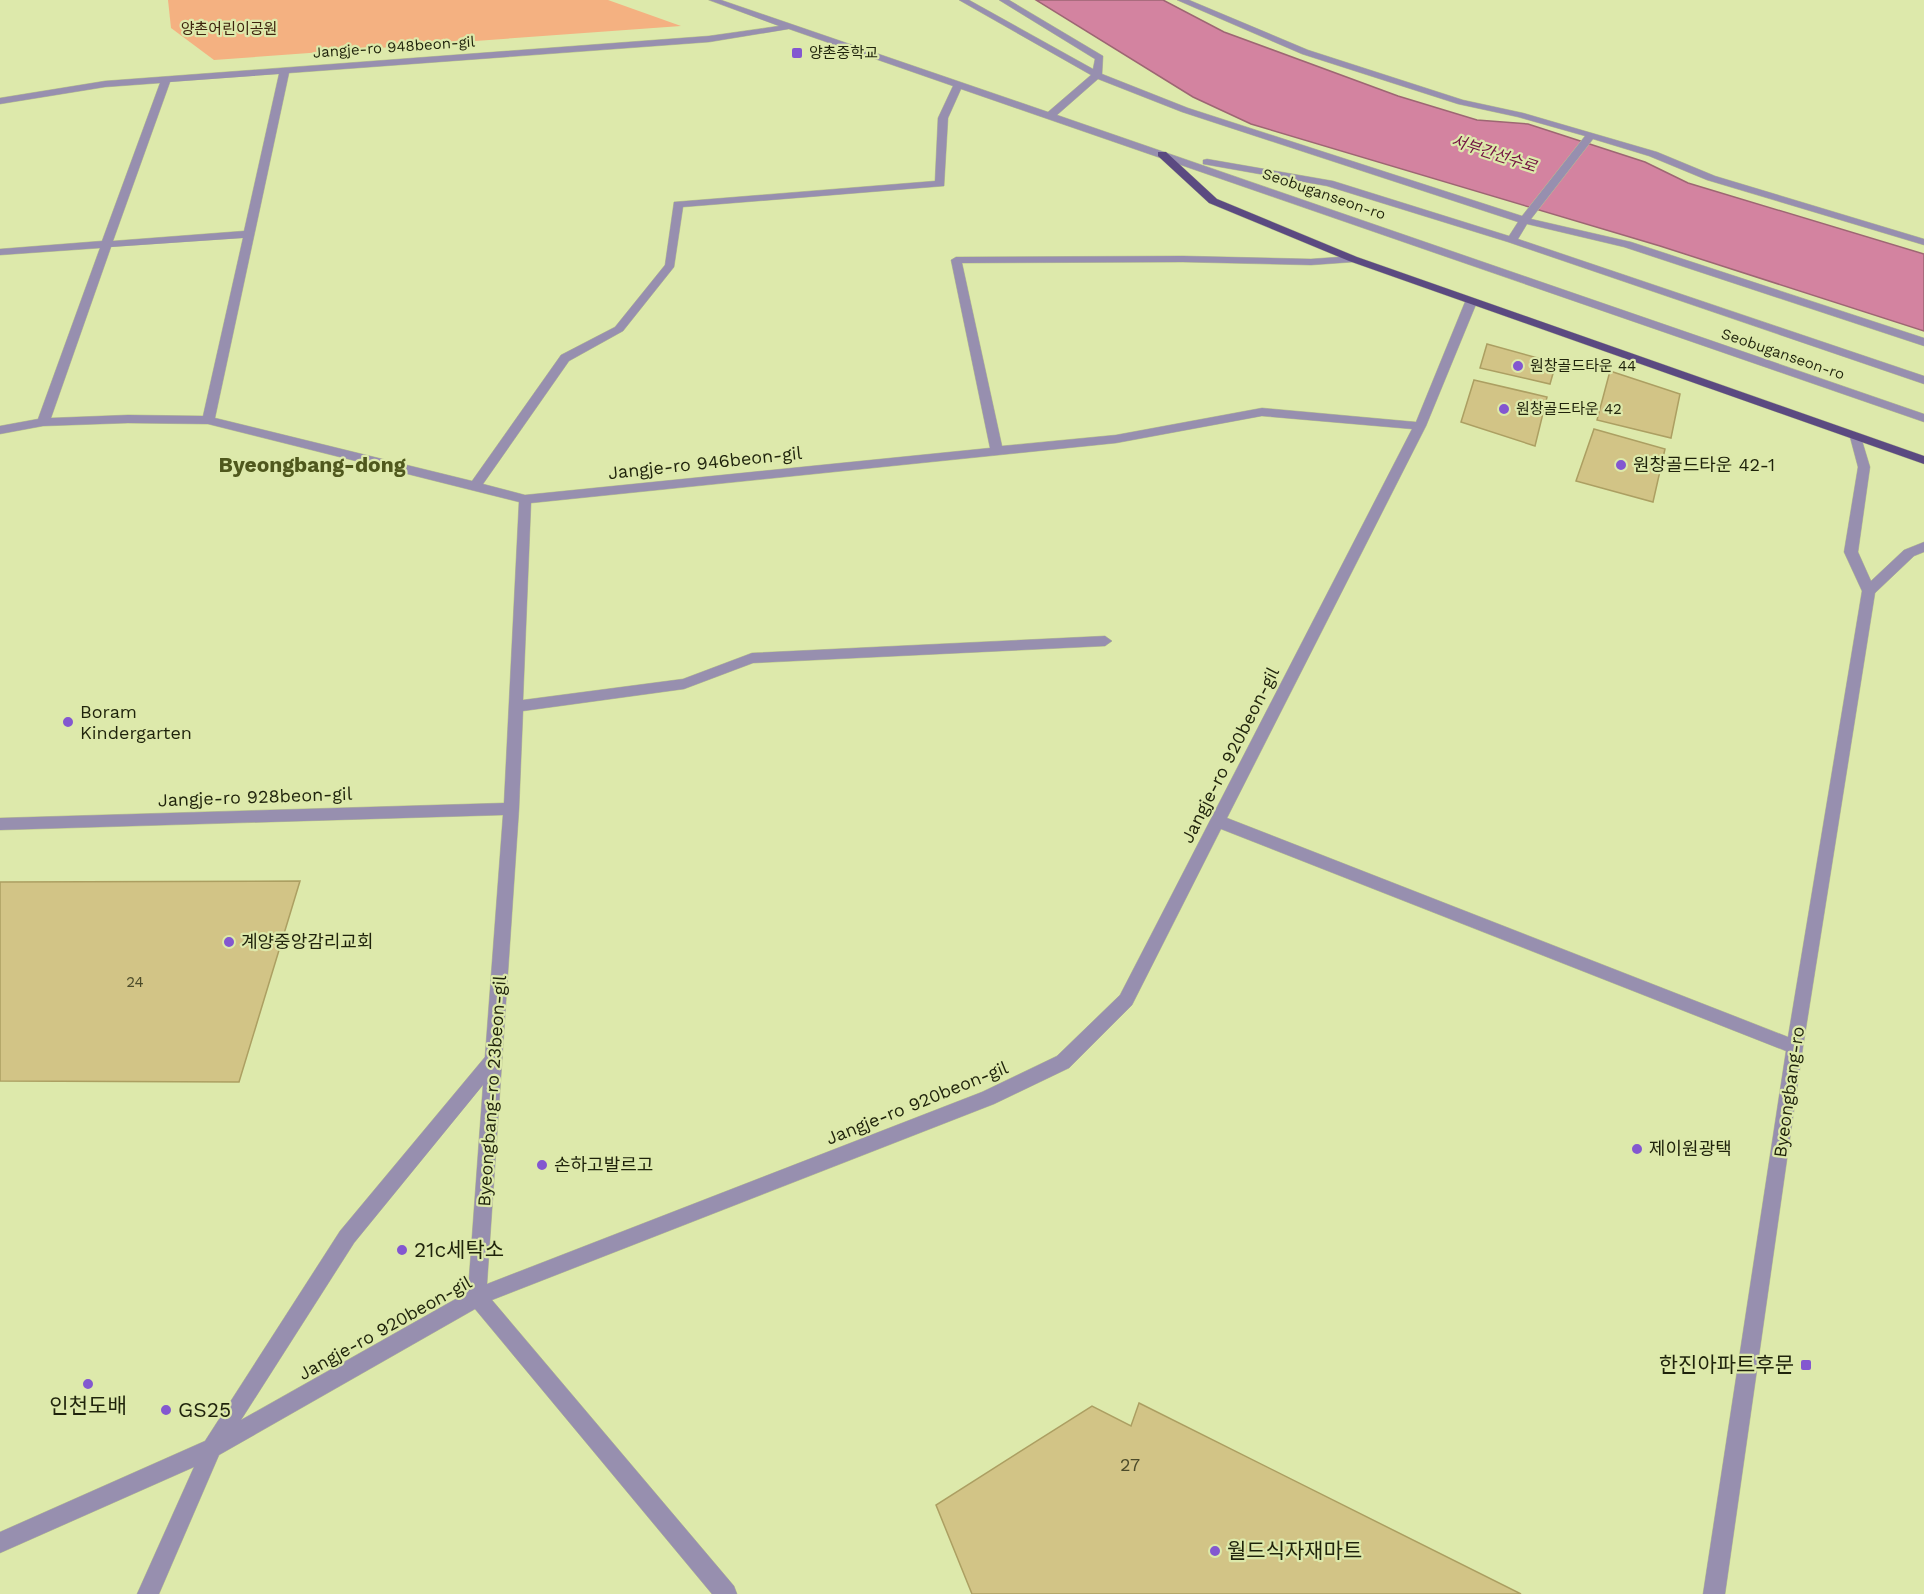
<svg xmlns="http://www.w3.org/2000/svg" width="1924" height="1594" font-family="'Work Sans','Noto Sans KR',sans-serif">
<rect width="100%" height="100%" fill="#dde9ab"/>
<path fill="#f4b181" d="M168,0H608L681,26L214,60L171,28Z"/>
<path fill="#d383a0" stroke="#9d6673" stroke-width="1.5" d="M1036,0H1163L1224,32L1398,96L1477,120L1528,124L1645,162L1688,183L1924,254V331L1660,246L1251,124L1193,97Z"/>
<path fill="#d2c486" stroke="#ac9f62" stroke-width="1.5" d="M1487,344L1556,363L1550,384L1480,368Z
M1610,371L1680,394L1671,438L1597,420Z
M1474,380L1547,397L1535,446L1461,422Z
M1594,429L1665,449L1653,502L1576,481Z
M300,881L239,1082L0,1081V882Z
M1139,1403L1521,1594H972L936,1505L1092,1406L1131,1426Z"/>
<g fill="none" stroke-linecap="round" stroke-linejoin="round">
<defs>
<path id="minor" d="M709,0H721L1048,112L1091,75L959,0H969L1093,69L1095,59L999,0H1009L1103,56L1102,74L1188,108L1522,216L1585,136L1518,117L1458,104L1302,54L1177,0H1189L1308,50L1463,100L1523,113L1657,152L1715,176L1924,239V245L1707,180L1649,156L1593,139L1531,219L1631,242L1924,338V346L1624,247L1527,224L1518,239L1924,376V384L1508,242L1327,186L1203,164V160L1207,159L1333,181L1509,236L1518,222L1182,112L1098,79L1057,115L1924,414V422L961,89L948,118L944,186L683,207L674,267L623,331L569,361L483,484L525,495L990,448L951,260L956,257L1183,256L1311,259L1353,256L1358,259L1353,262L1311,265L1183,262L962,263L1002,446L1116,435L1262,408L1416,422L1465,302L1471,299L1475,300L1477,302L1426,426L1227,818L1788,1037L1862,591L1844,552L1858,467L1850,437L1852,434H1860L1870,467L1858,552L1871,581L1904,550L1924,542V552L1914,556L1875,593L1803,1047L1725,1594H1703L1786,1051L1221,829L1132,1005L1069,1068L994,1104L492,1300L734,1586L737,1594H712L475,1309L219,1455L159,1594H137L194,1467L0,1553V1532L205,1441L340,1231L485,1057L503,815L0,830V818L504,803L519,502L208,424L128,423L43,426L0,434V426L38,419L100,248L0,255V249L102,241L160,83L105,87L0,104V98L105,81L709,36L779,26ZM789,29L953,86L938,118L935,181L674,202L665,265L615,327L561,355L472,481L215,418L289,73L709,42ZM279,74L244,231L113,241L170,82ZM243,238L203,416L128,415L51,418L111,247ZM1262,416L1412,429L1120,995L1057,1056L982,1092L487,1284L519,809L523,711L684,689L753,663L1105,646L1112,641L1105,636L752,653L683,679L523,700L531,503L1116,443ZM483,1085L468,1292L241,1420L354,1243Z"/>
<path id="major" d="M1158,152H1166L1217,199L1357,257L1924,456V464L1349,261L1209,203L1158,156Z"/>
</defs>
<use href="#minor" stroke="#bbc58e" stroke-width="1"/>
<use href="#major" stroke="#bbc58e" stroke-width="1"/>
<use href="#minor" fill="#978faf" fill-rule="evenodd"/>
<use href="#major" fill="#5b4a81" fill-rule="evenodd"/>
</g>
<g fill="#8357d0" stroke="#dde9ab" stroke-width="2">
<rect x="791" y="47" width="12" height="12" rx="3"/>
<circle cx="1518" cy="366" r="6"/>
<circle cx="1504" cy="409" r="6"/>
<circle cx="1621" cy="465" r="6"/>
<circle cx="68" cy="722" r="6"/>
<circle cx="229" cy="942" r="6"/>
<circle cx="1637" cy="1149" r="6"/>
<circle cx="542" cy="1165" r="6"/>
<circle cx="402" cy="1250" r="6"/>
<rect x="1800" y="1359" width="12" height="12" rx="3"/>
<circle cx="88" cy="1384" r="6"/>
<circle cx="166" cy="1410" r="6"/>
<circle cx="1215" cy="1551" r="6"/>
</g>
<g text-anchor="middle" stroke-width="4.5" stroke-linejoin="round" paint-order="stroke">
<g font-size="15" fill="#3e230d" stroke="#dde9ab">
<text x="229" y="34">양촌어린이공원</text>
</g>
<g font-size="15" fill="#1f230b" stroke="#dde9ab">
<text transform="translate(394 47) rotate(-4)" y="5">Jangje-ro 948beon-gil</text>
<text transform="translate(1324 194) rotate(19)" y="5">Seobuganseon-ro</text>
<text transform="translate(1783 354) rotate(19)" y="5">Seobuganseon-ro</text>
</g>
<g font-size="15" fill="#1f230b" stroke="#dde9ab" text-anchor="start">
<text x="809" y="58">양촌중학교</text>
<text x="1530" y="371">원창골드타운 44</text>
<text x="1516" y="414">원창골드타운 42</text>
</g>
<g font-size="15" fill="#4c4b2a">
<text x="135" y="987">24</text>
</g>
<g font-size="16" font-style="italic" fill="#711141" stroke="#dde9ab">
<text transform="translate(1494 153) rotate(18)" y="6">서부간선수로</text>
</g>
<g font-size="18" fill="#1f230b" stroke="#dde9ab">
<text transform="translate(705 463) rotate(-6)" y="6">Jangje-ro 946beon-gil</text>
<text transform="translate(1230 755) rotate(-63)" y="6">Jangje-ro 920beon-gil</text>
<text transform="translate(255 797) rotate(-2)" y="6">Jangje-ro 928beon-gil</text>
<text transform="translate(492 1091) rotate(-86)" y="6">Byeongbang-ro 23beon-gil</text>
<text transform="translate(1789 1092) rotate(-82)" y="6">Byeongbang-ro</text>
<text transform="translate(917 1103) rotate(-22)" y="6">Jangje-ro 920beon-gil</text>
<text transform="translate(385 1328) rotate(-29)" y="6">Jangje-ro 920beon-gil</text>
</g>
<g font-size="18" fill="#1f230b" stroke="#dde9ab" text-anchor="start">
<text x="1633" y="471">원창골드타운 42-1</text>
<text x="80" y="718">Boram<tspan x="80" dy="21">Kindergarten</tspan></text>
<text x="241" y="948">계양중앙감리교회</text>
<text x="1649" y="1155">제이원광택</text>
<text x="554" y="1171">손하고발르고</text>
</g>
<g font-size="18" fill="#4c4b2a">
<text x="1130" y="1471">27</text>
</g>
<g font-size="21" font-weight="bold" fill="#4f581d" stroke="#dde9ab">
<text x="312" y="472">Byeongbang-dong</text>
</g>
<g font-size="21" fill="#1f230b" stroke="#dde9ab" text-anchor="start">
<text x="414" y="1257">21c세탁소</text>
<text x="1794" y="1372" text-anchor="end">한진아파트후문</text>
<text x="88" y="1413" text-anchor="middle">인천도배</text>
<text x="178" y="1417">GS25</text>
<text x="1227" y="1558">월드식자재마트</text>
</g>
</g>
</svg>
